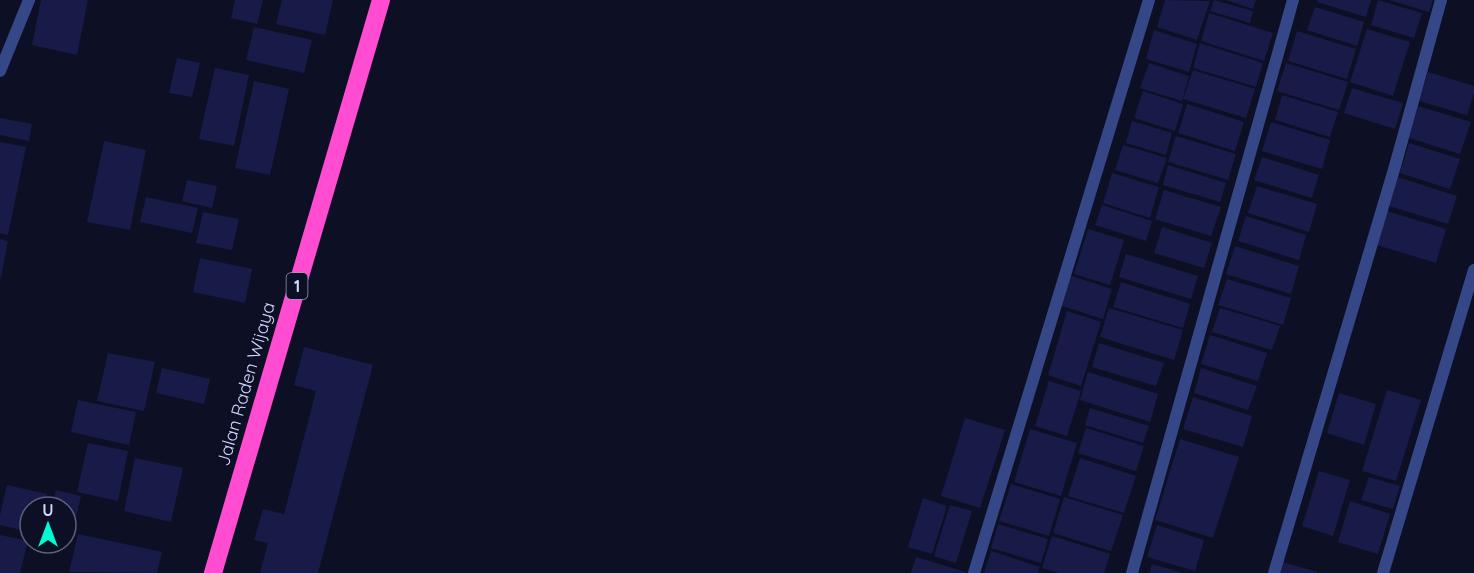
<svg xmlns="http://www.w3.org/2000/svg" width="1474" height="573" font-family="Quicksand,sans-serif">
<rect width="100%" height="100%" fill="#0d0f25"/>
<path fill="#181b47" d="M41,0H88L77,55L32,45Z
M235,0H263L257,24L231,18Z
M282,0H333L325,35L276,24Z
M1165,0L1210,1L1197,40L1157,27Z
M1214,0L1253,11L1250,23L1210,11Z
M1226,0H1256L1253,9Z
M1318,0H1371L1366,17L1317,2Z
M1378,0L1422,13L1414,38L1371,25Z
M1389,0H1433L1429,12Z
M1315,7L1364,22L1357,46L1307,30Z
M1209,13L1273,33L1264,61L1201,41Z
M254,27L312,40L304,73L246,60Z
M1367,29L1410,42L1393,96L1350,82Z
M1154,30L1197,44L1189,72L1146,59Z
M1297,31L1356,49L1347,79L1288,61Z
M1200,43L1263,63L1256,87L1193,68Z
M177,58L200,63L192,97L169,93Z
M1149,63L1189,76L1182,101L1140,88Z
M1286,63L1348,82L1339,110L1277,91Z
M215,68L249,75L234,146L199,139Z
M1193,70L1255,89L1246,118L1183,99Z
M1428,72L1474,86V93L1467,115L1419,101Z
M254,81L289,89L270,175L235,168Z
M1352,88L1403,103L1395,129L1344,113Z
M1143,91L1183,104L1175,131L1134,118Z
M1282,95L1338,112L1330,137L1275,120Z
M1187,104L1244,122L1235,151L1178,133Z
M1418,106L1471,122L1460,154L1409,138Z
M0,118L32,124L29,141L0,135Z
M1132,121L1172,133L1166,155L1126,143Z
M1271,122L1330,140L1322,169L1262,151Z
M1176,136L1236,154L1228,180L1168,162Z
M104,141L146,150L130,230L87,222Z
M0,142L26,147L8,235L0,233Z
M1409,143L1460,159L1450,189L1400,173Z
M1123,145L1167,158L1158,183L1115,170Z
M1262,157L1319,175L1312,198L1254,180Z
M1168,165L1226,183L1220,202L1163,185Z
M1112,173L1159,187L1150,218L1103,203Z
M1398,177L1457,196L1448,224L1389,206Z
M187,180L217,186L212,208L182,201Z
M1257,186L1317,204L1309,232L1248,213Z
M1164,190L1221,207L1211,236L1155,219Z
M146,197L198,208L192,233L140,222Z
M1102,205L1152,221L1146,241L1095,225Z
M1387,211L1446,229L1436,263L1377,245Z
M203,212L239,219L232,250L196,243Z
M1246,216L1306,235L1299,260L1238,241Z
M1162,227L1212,243L1204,268L1154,253Z
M1088,229L1124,240L1110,285L1074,274Z
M0,239L8,241L1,278H0Z
M1235,246L1299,266L1291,294L1226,274Z
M1126,254L1198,276L1191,299L1119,277Z
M200,258L252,269L245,303L193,292Z
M1069,275L1112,289L1103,319L1059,305Z
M1227,279L1291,298L1283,325L1218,305Z
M1121,282L1190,304L1183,328L1113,307Z
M1109,308L1183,330L1174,360L1100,337Z
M1220,308L1280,326L1272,350L1212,332Z
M1067,311L1101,322L1081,386L1048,375Z
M1210,335L1267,353L1258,381L1201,364Z
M1099,343L1164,363L1156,386L1092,367Z
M304,347L373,365L318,573H260L268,543L254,540L263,509L284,514L316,391L294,385Z
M108,353L155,362L144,411L97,401Z
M162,368L210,379L204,404L156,393Z
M1201,368L1257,386L1248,410L1194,393Z
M1088,372L1158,394L1150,422L1080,400Z
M1049,381L1081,391L1067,436L1035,426Z
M1387,390L1421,400L1396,481L1362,471Z
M1339,393L1376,404L1364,445L1327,433Z
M1193,397L1252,416L1243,447L1183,429Z
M78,400L136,412L129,445L71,432Z
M1090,408L1149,426L1143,443L1085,425Z
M965,418L1005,430L980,508L941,496Z
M1086,428L1144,446L1136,471L1078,453Z
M1030,429L1077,443L1061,496L1014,482Z
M1180,439L1239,457L1213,538L1155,520Z
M88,443L128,451L118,501L77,492Z
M135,458L183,468L171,522L124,511Z
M1080,458L1136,476L1124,513L1068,496Z
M1319,471L1350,480L1333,536L1302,526Z
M1369,477L1400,486L1393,509L1361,500Z
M1011,484L1060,499L1049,536L999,521Z
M7,485L47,494L44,507H30V532L0,525V515Z
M56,490L81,496L73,531L66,529V507H52Z
M1064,497L1123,515L1111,551L1053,533Z
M923,498L947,506L932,554L908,547Z
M1350,501L1390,514L1378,554L1338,542Z
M950,505L972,511L956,563L934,556Z
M998,524L1048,539L1041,563L991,548Z
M1157,525L1204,540L1195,571L1147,557Z
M78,534L162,552L157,573L69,572Z
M0,535L28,541L20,573H0Z
M1052,536L1110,554L1104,573H1059L1042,568Z
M991,551L1040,567L1038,573H984Z
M916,557L966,572V573H911Z
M1283,562L1317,572V573H1280Z
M1152,564L1180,572V573H1149Z"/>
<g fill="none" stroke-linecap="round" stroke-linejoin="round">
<path stroke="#354787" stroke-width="12" d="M0,71L29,0
M974,573L1149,0
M1132,573L1293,0
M1274,573L1395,166L1441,0
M1383,573L1474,270"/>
<path stroke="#ff4cd1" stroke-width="18" d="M213,573L381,0"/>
</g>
<g text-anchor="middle" stroke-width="4.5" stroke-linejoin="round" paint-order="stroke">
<rect fill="#0d0f25" stroke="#969bbe" stroke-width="1.5" x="286.5" y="273" width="21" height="26" rx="4.5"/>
<g font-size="16" font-weight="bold" fill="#d1d7ff">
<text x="297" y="292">1</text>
</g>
<g font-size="18" fill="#d1d7ff" stroke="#0d0f25">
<text transform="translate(246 384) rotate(-74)" y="6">Jalan Raden Wijaya</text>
</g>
</g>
<g transform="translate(48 525)"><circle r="28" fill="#0d0f25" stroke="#5b5f7c" stroke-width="1.5"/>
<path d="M0-4.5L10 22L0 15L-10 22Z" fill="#00fcd3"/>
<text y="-9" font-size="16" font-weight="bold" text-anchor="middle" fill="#d1d7ff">U</text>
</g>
</svg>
